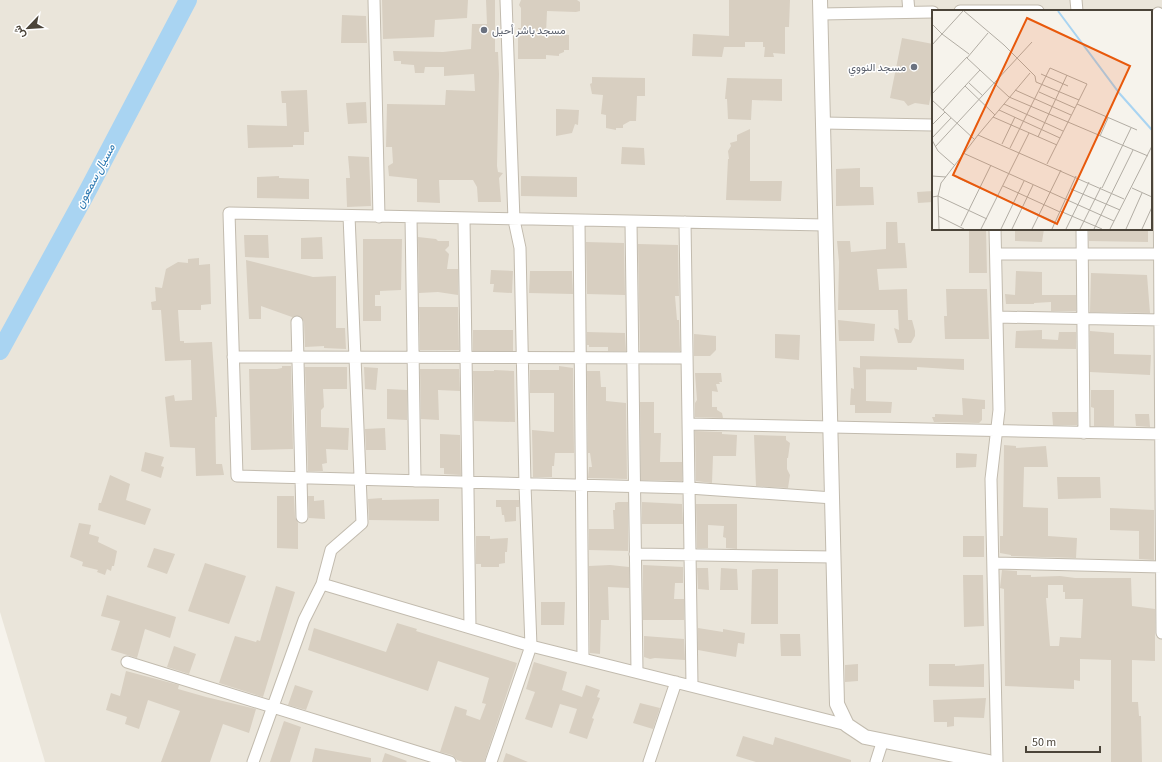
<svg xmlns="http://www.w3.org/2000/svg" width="1162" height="762" font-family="'Source Sans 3',Vazirmatn,sans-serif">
<rect width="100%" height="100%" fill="#f6f3ec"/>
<path fill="#eae5da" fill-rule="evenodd" d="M0,0H1162V762H45L0,612ZM933,11H1151V229H933Z"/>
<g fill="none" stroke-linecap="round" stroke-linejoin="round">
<path stroke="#a9d4f2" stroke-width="18" d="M0,351L87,192L188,0"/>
</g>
<path fill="#d8cfc1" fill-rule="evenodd" d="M382,0H468L467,18L435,20L434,37L383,39Z
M486,0H495V52H498L499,74L497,166L498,172L503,173L499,178L501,202H478L477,187L473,180H439L440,203L417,202V179L389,176L388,166L393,163L392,147H386L387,104L445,105L446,90L475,91L474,74L444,76V67H425L424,73H415L414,65L401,64V61H394L393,51L443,52L471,49L472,24H487Z
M521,0H577L580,2V11L576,12L547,11L546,34L569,35V50H564V52L559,54V56L546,55V59H518V28H521V8L519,5Z
M729,0H790L789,27H785V54L773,53L774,57H764L765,47H763V42H745V47H724L722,57L692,56L693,34L729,36Z
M342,15L366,16L367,43H341Z
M902,38L933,44V83L929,105L915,103L908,106L904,101L890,98Z
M592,77L645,78V96H637L636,121H630L623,125V128H616V130L606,128V115L601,114L603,95L592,94L590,84L592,83Z
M727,78L782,79V101L752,100L751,120L728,119L727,99H725Z
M307,90L309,132H304V145H293V147L248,148L247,125L287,126L286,103H282L281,91Z
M366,102L367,123L348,124L346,103Z
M556,109L579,110L578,125L575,124L572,133L556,136Z
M750,129V181H782L781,201L726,200L728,159H729L728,151L731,146L730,143L737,141V135Z
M622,147L644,148L645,165L621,164Z
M348,156L369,157L371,206L347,207L346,178H350Z
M860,168V187H873L874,205L836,206V169Z
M279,176V178L309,179V199L257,198V177Z
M521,176L577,177V197L521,196Z
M933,191V202L918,203L917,192Z
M886,222H897L898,243H905L907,268L877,269L879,290L907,289L908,320H912L915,331V336L911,343H898L894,328L899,330L898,310H838L839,262L837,241H850L851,252L886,249Z
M969,229H986L987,273H969Z
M1015,229H1044L1042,242L1015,241Z
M1089,229H1148V242L1089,241Z
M244,235H268L269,258L245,257Z
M322,237L323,259H301V238Z
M418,237L436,239L438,241H449V246L445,250L449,254L447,269H458V295L438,292L419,293Z
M363,239H402L401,290L380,291V295H375V306H381V321H363Z
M586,242L624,243L625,295L587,294Z
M638,244L678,245L679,296H675L677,320H679L680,351H640Z
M199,258V265L210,264L211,304L201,305V310H178L180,341H184V343L212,342L217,417H215L216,464H222L224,475L196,476L195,448L170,447L165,397L174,395L175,401L192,400L191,360L165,361L161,310H152L151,302L156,301L155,287L162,288L166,269L178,262L188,263V259Z
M246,260L313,277L336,276V328H345L346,349L324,348V346L305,347L304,322L300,316L292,317L261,306V319H249Z
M491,270L513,271L512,293L493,292L494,284H490Z
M530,271H572L573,294L529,293Z
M1016,271L1042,272V295H1076V311H1051V302L1034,303V304H1006L1005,294L1015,295Z
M1091,273L1147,275L1150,313L1090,312Z
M946,289H987L989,339H945L944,316H947Z
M419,307H458L459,350H420Z
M838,320L875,324L874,341H839Z
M473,330H513V351H473Z
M1042,330V339L1058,340L1059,332H1076V349L1015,348L1016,331Z
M1090,331L1114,333V354L1151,355L1150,375L1090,372Z
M587,332L625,333L626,351H608V347H589V345H587Z
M694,334L716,336V350L710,356H694Z
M775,334L800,335L799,360L775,358Z
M860,356L964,359V370L917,367V370L862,369H866V401L892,402L891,413H855V405H850L851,388L854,389L853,367L860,368Z
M282,366H291L293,449L251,450L249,369H277L282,368Z
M559,366L573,368L574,453H555L554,466H552V477H533L532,430L554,432V393H530V370H559Z
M305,367H347V389H323L324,407L321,410V427L349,428L348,450L326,449L327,463L322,464L323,471H308Z
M364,367L378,368L376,390L365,389Z
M420,369H459L460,391L438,390L439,420L421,419Z
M494,370L514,371L515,422L474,421L473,371H494Z
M587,371H600L601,387H606V401L626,403L627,479L588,478L589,467H592L590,453H588Z
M695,373H721L722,382H719L720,384H716L718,392L712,391V407H717V410L722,413L723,418L695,417V403L697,400Z
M387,389L407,390V420L387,419Z
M1091,390H1114V426H1094V408L1091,407Z
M962,398L985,400V409H982V420L979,423L934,422L932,417H935V414L963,415Z
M640,402H654V433H661L660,462H682V481L641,480Z
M1052,412H1077V425H1053Z
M1135,414H1149L1150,427L1136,426Z
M385,428L386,450H366L365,429Z
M695,431L722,432V434L737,435L736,456H713L712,483L696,481Z
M440,434L460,435L461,475L444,474V468H440Z
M754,435L786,436V440L790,443L788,458H787V469L790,475L788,488L756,486Z
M1004,445L1016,446V448L1046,446L1048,467H1024L1023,507L1048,508V536L1077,538L1076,558L1011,556V555L1000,553V536H1003Z
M145,452L164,457L161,466L164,467L161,478L141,471Z
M956,453L977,454L976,467L956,468Z
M110,475L130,484L126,500L151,509L145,525L98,510L99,503H101Z
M1057,477H1100L1101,498L1058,499Z
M277,496H294L295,517L298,523V549L277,548Z
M308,496H314V501L324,500L325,519L309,518Z
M382,498V500L439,499V521L369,520L368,499Z
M496,500H519V507H516V521L505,522L504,515H502L501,507H496Z
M618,502H628V551L589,550V529H614L613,510H615V503Z
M642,502L682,504L683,524H642Z
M696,504H737V549L726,548V538L723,537L724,526L708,525V548H697Z
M1110,508L1154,510V560L1139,559V531L1110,530Z
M79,523L91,525L89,534L99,537L98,542L117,551L114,566H112L111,571L107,569L105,575L97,572L98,570L82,566L83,562L70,557Z
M476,536H490V539L508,538L507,552H505V563L499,564V567H481V564H476Z
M963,536H984V557H963Z
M154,548L175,554L167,574L147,567Z
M205,563L246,576L229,624L188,611Z
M610,565L629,567V588L608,587L609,620H601L600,654L590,653L589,566Z
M643,565L683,567V583H675L674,599H684V620H643Z
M697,568H708L709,590L698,589Z
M721,568L737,569L738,590H720Z
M757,569H778V624H751L752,570Z
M1002,570L1017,571V575H1031V577L1060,576L1075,578H1131L1132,606L1155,609V661L1132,660V702H1138L1139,716H1141L1142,762H1111V660L1080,659V681L1074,680V689L1005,686L1004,589L1000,588ZM1048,585H1063V592H1065V599H1083L1081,638L1060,637L1059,646H1050L1046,598H1048Z
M963,575H983L984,626L964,627Z
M276,586L295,592L263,697L219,683L235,636L256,642L257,640L260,641Z
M107,595L176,617L170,638L145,629L137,658L111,650L120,621L101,616Z
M541,602H565L564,625H541Z
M397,623L417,629L416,631L517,663L484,762H463L457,760L452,755L440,752L455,706L467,710L466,715L480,720L486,704L482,703L489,678L438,661L428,691L308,650L314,628L386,652Z
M698,628L723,632V629L745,633L744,644L738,643L736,657L698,650Z
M780,634H800L801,656H781Z
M644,636L684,639L685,660L655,658L650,659L644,657Z
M174,646L196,654L189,674L167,667Z
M534,662L567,672L562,690L582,697L586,685L600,690L597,697L600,698L592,718L594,719L587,739L569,733L577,709L560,704L552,728L525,719L535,692L526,689Z
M858,664V681L845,682V665Z
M929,664H955V666L984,664V687L929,686Z
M126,671L179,685L178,689L206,697L256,709L249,733L223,724L210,762H161L180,711L148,700L139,729L125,724L127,717L106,710L111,693L120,696Z
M295,685L313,691L306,710L288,705Z
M986,698L984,718L954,717V726L947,727V722H934L933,700Z
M640,703L660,708L653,729L633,723Z
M284,721L301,727L292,756L290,762H270Z
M743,736L773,745L775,737L851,760V762H756L736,756Z
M315,748L371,758V762H312Z
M385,753L407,761L406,762H382Z
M506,753L528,762H503Z"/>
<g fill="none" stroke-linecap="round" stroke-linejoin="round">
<defs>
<path id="minor" d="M374,0L379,217
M908,0L909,12
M1076,0L1077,11
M960,11H1038
M1158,13L1162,633
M821,14L933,12
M823,123L933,125
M411,217L415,481
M464,219L470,627
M579,221L583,658
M631,222L637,672
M685,222L692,685
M825,225L229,213L237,476L689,488L833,498
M995,229L999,410L991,479L997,762
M1082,229L1084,433
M996,254H1162
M997,317L1162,320
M297,322L302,517
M233,357L687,358
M688,424L1162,434
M635,554L834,557
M993,563L1162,567
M322,584L531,646L847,725
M127,662L450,762
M253,762L304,620L322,584L331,550L362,523L349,216
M491,762L531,646L525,485L520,248L514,220L506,0
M649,762L676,682
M876,762L883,740"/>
<path id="tertiary" d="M820,0L837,704L847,725L865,737L989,762"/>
</defs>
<use href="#minor" stroke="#c2bbae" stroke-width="13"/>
<use href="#tertiary" stroke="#c2bbae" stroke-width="16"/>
<use href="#minor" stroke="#fff" stroke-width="11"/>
<use href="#tertiary" stroke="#fff" stroke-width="14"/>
</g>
<g fill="#6b7280" stroke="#fff" stroke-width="1.5">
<circle cx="484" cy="30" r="4"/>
<circle cx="914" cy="67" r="4"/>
</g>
<g text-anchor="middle" stroke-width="3" stroke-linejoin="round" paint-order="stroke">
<g font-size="11" fill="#5b616d" stroke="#fff" text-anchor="start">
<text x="492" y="34">مسجد باشر أحيل</text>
<text x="906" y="71" text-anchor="end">مسجد النووي</text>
</g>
<g font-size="12" font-style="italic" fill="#2e7ab2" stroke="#fff">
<text transform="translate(95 176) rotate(-62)" y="4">مسيال سمعون</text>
</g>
</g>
<g transform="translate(932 10)">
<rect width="220" height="220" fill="#f6f3ec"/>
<path fill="none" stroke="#a9d4f2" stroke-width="2" d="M126,1L188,84L220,120"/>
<path fill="none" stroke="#b2ada4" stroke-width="1" d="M31,1L10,24L37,44M32,1L72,35L103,66L104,72L147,90M0,14L10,24L0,35M56,23L35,48L77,87L216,146M109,64L136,76M37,73L51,86M33,76L48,60M83,80L139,105M107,82L143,98M0,84L35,47M0,90L42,129M72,94L131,121M145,94L205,120M11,100L33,76L63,105M67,100L128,128M61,107L125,135M0,115L13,102M46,125L98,63M168,126L176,108M106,127L135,65M0,128L19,108M0,130L6,141L22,155M70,134L83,107M3,137L100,32M78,138L118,58L155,74L115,154M31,143L182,211M0,166L14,167M26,168L123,212M71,176L128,202M170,178L199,118M200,178L220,187M139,179L188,200M0,187L6,186L55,209M128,201L170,219M6,206L32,219M29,216L59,155M7,219L6,186L9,173L46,125L192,189M49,219L97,123M69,219L92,171M80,219L101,175M100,219L129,160M120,219L144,166M134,219L157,172M148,219L169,177M162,219L201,140M178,219L220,136M194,219L210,183M210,219L220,197"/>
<path fill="#e8590c" fill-opacity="0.15" stroke="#e8590c" stroke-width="2" d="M95,8L198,56L125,214L21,165Z"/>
<rect width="220" height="220" fill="none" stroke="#4b4439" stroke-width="2"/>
</g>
<g transform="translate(28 28) rotate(245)" stroke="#ffffff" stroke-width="3" paint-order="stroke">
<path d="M0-3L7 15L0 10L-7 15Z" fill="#4b4439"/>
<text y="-6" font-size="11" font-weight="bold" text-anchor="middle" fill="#4b4439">ش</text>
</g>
<path d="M1026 746v6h74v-6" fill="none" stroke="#4b4439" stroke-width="2"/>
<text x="1032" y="746" font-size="12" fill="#4b4439" stroke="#ffffff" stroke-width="3" paint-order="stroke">50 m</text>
</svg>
